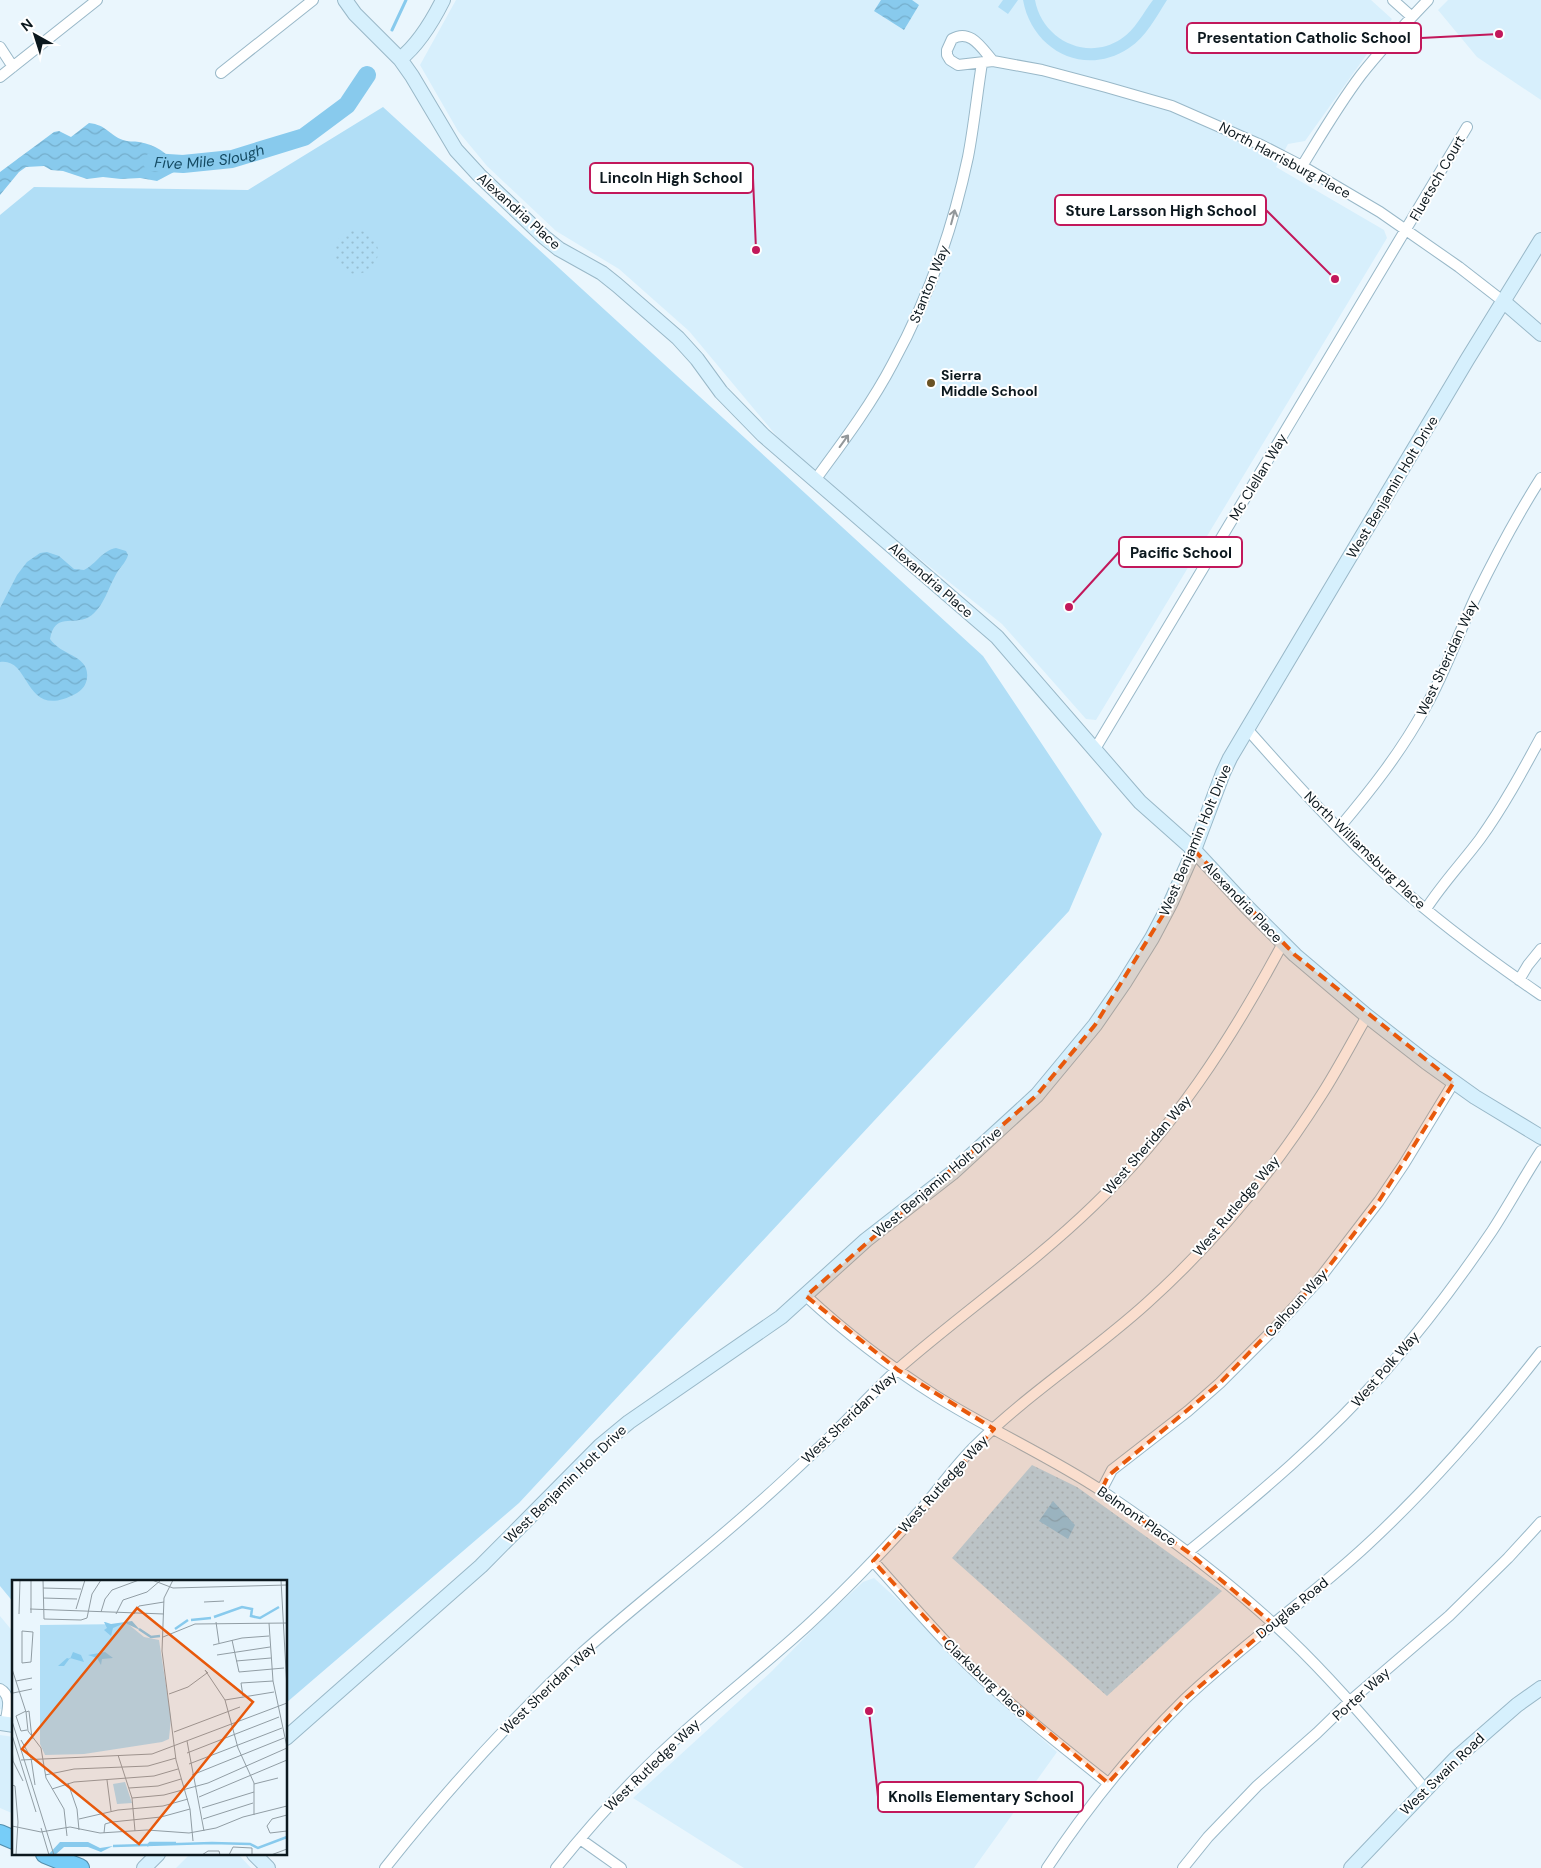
<svg xmlns="http://www.w3.org/2000/svg" width="1541" height="1868" font-family="'DM Sans',sans-serif">
<defs>
<pattern id="park-dots" width="8" height="8" patternUnits="userSpaceOnUse" patternTransform="scale(1.25)"><rect width="8" height="8" fill="#b1def6"/><path d="M2 2h.1M6 6h.1" fill="none" stroke="#97bed2" stroke-width="1.8" stroke-linecap="round"/></pattern>
<pattern id="water-waves" width="16" height="10" patternUnits="userSpaceOnUse" patternTransform="scale(1.25)"><rect width="16" height="10" fill="#88caed"/><path d="M0 5q4-4 8 0t8 0" fill="none" stroke="#74adcb"/></pattern>
</defs>
<rect width="100%" height="100%" fill="#eaf6fd"/>
<path fill="#d7effc" d="M456,0H1371L1392,19L1305,141L1288,144L1276,167L1384,230L1387,238L1096,720L1086,719L1002,624L799,463L689,331L619,269L556,231L487,166L458,131L420,65Z
M1448,0H1541V100L1477,57L1438,10Z
M874,1578L909,1610L965,1671L1057,1752L974,1868H744L633,1798L772,1671L826,1616L863,1582Z
M0,1616L14,1633V1712L0,1709Z
M0,1735L14,1737V1814L0,1808Z
M190,1854H238L251,1868H176Z"/>
<path fill="#b1def6" d="M1003,0H1018L1008,14L998,7Z
M1023,0H1035C1042,39 1086,62 1121,39C1135,30 1143,13 1153,0H1167C1156,17 1146,37 1129,48C1084,78 1032,50 1023,0Z
M383,107L983,656L1102,834L1069,911L519,1503L286,1703V1582H14V1603L0,1586V215L34,187L248,190Z"/>
<path fill="url(#park-dots)" d="M334 252a22 22 0 1 1 44 0a22 22 0 1 1-44 0Z
M1032,1465L1077,1487L1222,1591L1107,1696L952,1558Z"/>
<path fill="url(#water-waves)" d="M881,0H912L919,5L904,30L874,11Z
M89,123C107,125 109,135 123,140C128,142 134,141 139,142C155,145 168,152 176,167L174,172L157,181L140,178L121,179L103,177L87,179L63,171L51,170L44,166L26,167L19,172L0,195V172L54,132L59,131L71,137Z
M116,548L126,551L128,555C126,562 122,565 118,571C109,585 104,608 89,617C72,626 55,612 50,639C61,656 90,655 87,678C86,685 83,689 77,693C23,723 32,657 0,662V608L17,575L27,562L40,553L47,552L59,556L74,569L84,570C96,564 103,550 116,548Z
M1053,1501L1075,1525L1068,1539L1039,1521Z"/>
<g fill="none" stroke-linecap="round" stroke-linejoin="round">
<path stroke="#88caed" stroke-width="3" d="M392,30L406,0"/>
<path stroke="#88caed" stroke-width="18" id="s1" d="M152,162L183,164L232,159L304,137L347,105L367,75"/>
<defs>
<path id="street" d="M1393,0L1412,17
M0,47L13,67
M993,61C982,49 971,28 952,39L947,50V55L950,60L958,65L993,61L1042,70L1106,87L1172,106L1261,145L1302,166L1380,212L1459,267L1504,302
M221,73L313,0
M0,77L97,0
M1302,166C1321,135 1339,104 1361,75C1382,48 1405,24 1428,0
M815,480C843,442 871,405 893,363C928,299 953,228 968,157C974,126 977,94 982,63
M1248,730C1294,782 1341,834 1393,881C1439,923 1490,960 1541,995
M1095,749L1467,127
M1339,828C1371,790 1401,752 1425,708C1445,673 1458,635 1475,598C1495,557 1516,517 1541,478
M1426,909C1442,884 1462,863 1480,839C1503,807 1522,772 1541,737
M1519,980L1528,965L1541,949
M806,1296C846,1333 889,1366 936,1396C990,1430 1049,1456 1102,1491C1173,1539 1242,1591 1302,1651C1346,1695 1385,1742 1425,1789
M1101,1491L1112,1470L1188,1411L1220,1383L1273,1330L1317,1282L1379,1201L1404,1164L1454,1082
M1188,1552C1258,1495 1326,1438 1386,1370C1424,1326 1459,1280 1492,1231C1509,1205 1524,1177 1541,1151
M873,1561C904,1596 935,1632 968,1665C1012,1707 1060,1745 1108,1783
M0,1689C13,1696 7,1712 5,1724
M580,1839L621,1868
M385,1868C446,1791 511,1719 583,1652C638,1603 697,1558 752,1509C780,1485 807,1459 833,1434C855,1412 875,1390 898,1369C962,1313 1032,1265 1093,1206C1173,1130 1231,1040 1283,943
M556,1868C588,1828 623,1789 660,1754C707,1709 760,1669 808,1625C849,1587 887,1547 924,1506C941,1486 956,1465 974,1447C1027,1394 1092,1353 1147,1303C1215,1242 1274,1170 1322,1094C1338,1069 1352,1042 1367,1016
M1047,1868C1088,1806 1132,1751 1185,1699C1243,1644 1309,1599 1367,1545C1431,1486 1487,1421 1541,1352
M1183,1868L1208,1837L1257,1786L1317,1733L1350,1701L1449,1616L1508,1558L1541,1522"/>
<path id="secondary" d="M345,0L355,14L400,59L412,76L456,150L479,175L544,237L559,249L602,273L617,285L678,338L697,359L721,392L763,435L997,637L1140,802L1194,850L1247,907L1295,955L1367,1016L1426,1062L1475,1097L1541,1137
M400,59C419,44 432,22 443,0
M1504,302L1541,334
M0,1723L14,1725
M286,1738L481,1566L600,1446L629,1422L781,1317L866,1240L952,1173L1037,1095L1095,1025L1124,983L1152,938L1171,902L1194,850L1223,773L1230,758L1467,360L1541,240
M254,1854L268,1868
M144,1868L158,1854
M1351,1868L1455,1759L1517,1705L1541,1688"/>
<path id="highway" d="M0,1834L14,1840
M45,1854L80,1868"/>
</defs>
<use href="#street" stroke="#99b8c8" stroke-width="12"/>
<use href="#secondary" stroke="#99b8c8" stroke-width="16"/>
<use href="#highway" stroke="#528eac" stroke-width="20"/>
<use href="#street" stroke="#fff" stroke-width="10"/>
<use href="#secondary" stroke="#d6f0fd" stroke-width="14"/>
<use href="#highway" stroke="#77cdf8" stroke-width="18"/>
</g>
<defs><path id="oneway-shaft" d="M-6 0H5M1.5-3L5.5 0L1.5 3" fill="none" stroke-width="1.6" stroke-linecap="round" stroke-linejoin="round" transform="scale(1.25)"/></defs>
<g stroke="#92979a">
<use href="#oneway-shaft" transform="translate(953 217) rotate(-75)"/>
<use href="#oneway-shaft" transform="translate(844 441) rotate(-54)"/>
</g>
<path fill="#e8590c" fill-opacity="0.2" stroke="#e8590c" stroke-width="4" stroke-dasharray="10 6" stroke-linejoin="round" d="M1194,850L1295,955L1454,1082L1379,1201L1317,1282L1220,1383L1108,1476L1101,1491L1188,1552L1273,1624L1186,1698L1108,1783L969,1665L873,1561L994,1429L898,1370L806,1296L1037,1095L1095,1025L1171,902Z"/>
<circle fill="#6b5324" stroke="#fff" stroke-width="2" cx="931" cy="383" r="5"/>
<g text-anchor="middle" stroke-width="4" stroke-linejoin="round" paint-order="stroke">
<g font-size="14" fill="#0c181e" stroke="#fff">
<text transform="translate(1285 160) rotate(28)" y="5">North Harrisburg Place</text>
<text transform="translate(1437 178) rotate(-60)" y="5">Fluetsch Court</text>
<text transform="translate(519 211) rotate(42)" y="5">Alexandria Place</text>
<text transform="translate(929 284) rotate(-68)" y="5">Stanton Way</text>
<text transform="translate(1258 477) rotate(-59)" y="5">Mc Clellan Way</text>
<text transform="translate(1392 487) rotate(-59)" y="5">West Benjamin Holt Drive</text>
<text transform="translate(931 580) rotate(41)" y="5">Alexandria Place</text>
<text transform="translate(1447 658) rotate(-65)" y="5">West Sheridan Way</text>
<text transform="translate(1195 840) rotate(-67)" y="5">West Benjamin Holt Drive</text>
<text transform="translate(1365 850) rotate(44)" y="5">North Williamsburg Place</text>
<text transform="translate(1243 902) rotate(46)" y="5">Alexandria Place</text>
<text transform="translate(1147 1145) rotate(-49)" y="5">West Sheridan Way</text>
<text transform="translate(937 1182) rotate(-40)" y="5">West Benjamin Holt Drive</text>
<text transform="translate(1236 1206) rotate(-50)" y="5">West Rutledge Way</text>
<text transform="translate(1296 1303) rotate(-48)" y="5">Calhoun Way</text>
<text transform="translate(1385 1369) rotate(-49)" y="5">West Polk Way</text>
<text transform="translate(849 1417) rotate(-44)" y="5">West Sheridan Way</text>
<text transform="translate(565 1484) rotate(-44)" y="5">West Benjamin Holt Drive</text>
<text transform="translate(943 1484) rotate(-48)" y="5">West Rutledge Way</text>
<text transform="translate(1137 1516) rotate(35)" y="5">Belmont Place</text>
<text transform="translate(1292 1608) rotate(-39)" y="5">Douglas Road</text>
<text transform="translate(985 1678) rotate(43)" y="5">Clarksburg Place</text>
<text transform="translate(548 1688) rotate(-44)" y="5">West Sheridan Way</text>
<text transform="translate(1361 1694) rotate(-42)" y="5">Porter Way</text>
<text transform="translate(652 1765) rotate(-44)" y="5">West Rutledge Way</text>
<text transform="translate(1442 1774) rotate(-44)" y="5">West Swain Road</text>
</g>
<g font-size="14" font-weight="bold" fill="#0c181e" stroke="#fff" text-anchor="start">
<text x="941" y="380">Sierra<tspan x="941" dy="16">Middle School</tspan></text>
</g>
<g font-size="15" font-style="italic" fill="#144a62" stroke="#fff">
<text dy="5" stroke="none"><textPath href="#s1" startOffset="58">Five Mile Slough</textPath></text>
</g>
</g>
<g transform="translate(12 1580)">
<rect width="275" height="275" fill="#eaf6fd"/>
<path d="M116,44L132,57L147,60L159,138L157,159L150,162L72,174L33,175L28,164V45Z" fill="#b1def6"/>
<path d="M113,202L120,223L105,224L101,204Z" fill="#b1def6"/>
<path d="M0,41L93,42L99,44L120,41L128,50L113,43L101,48L99,56L92,50L95,48L92,42ZM61,72L69,75L72,82L58,78L52,86H46L55,78L58,79ZM93,72L101,78L90,79L89,85L85,78L76,75ZM48,262H76L88,268L101,266L89,272L76,267H52L43,275H36Z" fill="#88caed"/>
<path fill="none" stroke="#88caed" stroke-width="2.5" d="M202,37L230,27L240,29L239,36L248,38L267,27M179,40L199,38M127,49L139,57L148,56M163,49L176,40M101,266L200,263L238,264L246,268L275,257M135,266L138,263H164"/>
<path fill="none" stroke="#919da4" stroke-width="1" d="M31,0L32,39L69,40L75,38L80,14L89,0M140,0L161,8L275,5M161,0L152,18L150,71L164,180L178,229L181,261M269,0L275,109M31,8L69,9M31,18L65,19M192,22L212,21M18,29L152,34M64,29L73,0M89,32L93,19L100,10L127,0M19,33V0M7,34L8,0M104,34L111,20L135,12L149,0M122,34L127,26L152,22M204,42L207,63M257,43L261,101L275,167M10,51L21,52L19,82L10,83ZM151,57L183,44L275,43M220,60L227,92L272,88M201,65L230,58L257,56M205,75L258,67M224,81L259,78M0,89L14,132L16,151L29,168L34,198L52,229L55,256M196,93L193,90L213,120L226,168L242,203V235M4,101L20,98M1,113L20,109M157,114L176,107L195,93M231,116L229,103L261,101M213,120L262,112M14,131L4,136L9,151L15,150M14,132L17,131L20,159M0,141L42,275M162,152L228,127M0,155L24,232M9,160L19,178L23,205M175,161L192,251M0,167L1,181L11,201M175,173L267,137M106,175L120,218L123,251M9,180L140,174L275,123M177,184L270,148M33,195L62,189L136,186L164,178M180,195L272,158M95,200L99,231M56,203L65,229L67,250M242,204L266,198M0,205L3,206L6,242L4,275M117,208L146,206L169,199M40,209L62,202L142,196L166,189M187,217L275,180M120,218L152,215L196,203L275,168M190,228L242,212M67,239L106,230L151,226L176,219M191,239L241,223M260,239L255,246L258,253L275,251M260,239L275,235M0,246L29,252L58,247L88,253L135,250L177,253L204,248L231,237L275,226M29,248L37,275M92,253L93,244L100,242L149,237L178,229M190,275L196,271H207L208,275M217,275L221,267L240,268V275M259,275L275,269"/>
<path fill="#e8590c" fill-opacity="0.15" stroke="#e8590c" stroke-width="2.5" d="M125,28L241,122L127,264L10,169Z"/>
<rect width="275" height="275" fill="none" stroke="#0c181e" stroke-width="2.5"/>
</g>
<path fill="none" stroke="#c2185b" stroke-width="2" d="M1499 34L1421 38M756 250L753 178M1335 279L1266 210M1069 607L1119 552M869 1711L878 1797"/>
<g fill="#c2185b" stroke="#fff" stroke-width="2">
<circle cx="1499" cy="34" r="5"/>
<circle cx="756" cy="250" r="5"/>
<circle cx="1335" cy="279" r="5"/>
<circle cx="1069" cy="607" r="5"/>
<circle cx="869" cy="1711" r="5"/>
</g>
<g fill="#fff" stroke="#c2185b" stroke-width="2">
<rect x="1187" y="23" width="234" height="30" rx="5"/>
<rect x="590" y="163" width="163" height="30" rx="5"/>
<rect x="1055" y="195" width="211" height="30" rx="5"/>
<rect x="1119" y="537" width="123" height="30" rx="5"/>
<rect x="878" y="1782" width="205" height="30" rx="5"/>
</g>
<g font-size="15" text-anchor="middle" font-weight="bold" fill="#0c181e">
<text x="1304" y="43">Presentation Catholic School</text>
<text x="671" y="183">Lincoln High School</text>
<text x="1161" y="216">Sture Larsson High School</text>
<text x="1181" y="558">Pacific School</text>
<text x="981" y="1802">Knolls Elementary School</text>
</g>
<g transform="translate(35 35) rotate(321)" stroke="#ffffff" stroke-width="4" paint-order="stroke">
<path d="M0-4L9 19L0 12L-9 19Z" fill="#0c181e"/>
<text y="-8" font-size="14" font-weight="bold" text-anchor="middle" fill="#0c181e">N</text>
</g>
</svg>
